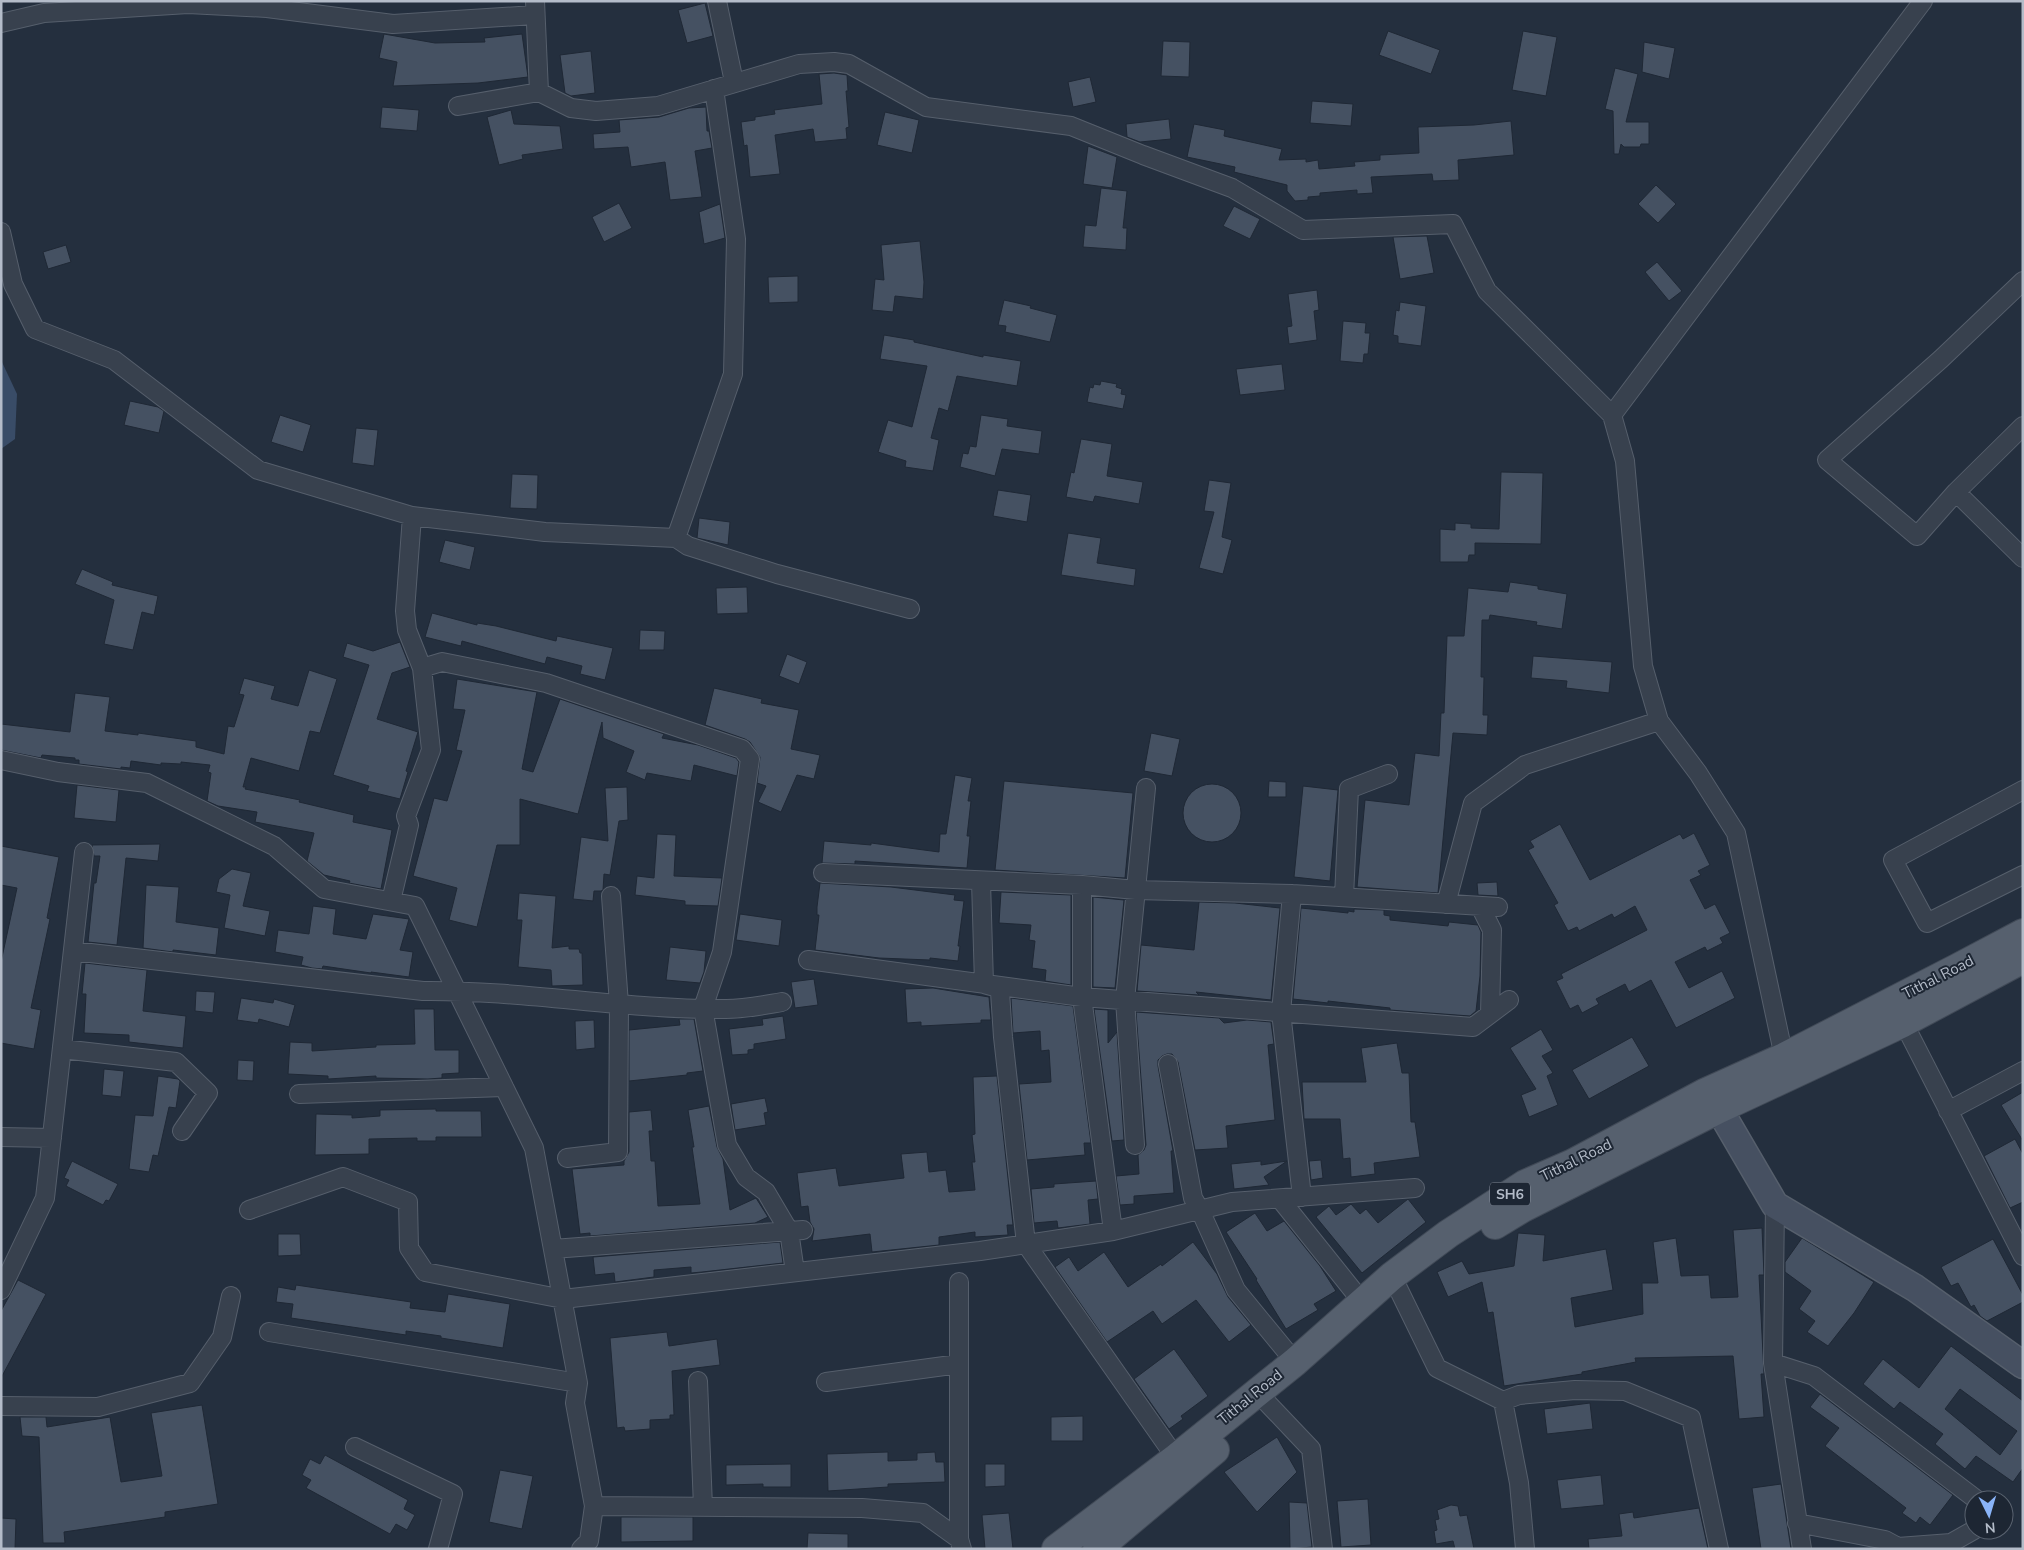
<svg xmlns="http://www.w3.org/2000/svg" width="2024" height="1550" font-family="'Nunito Sans',sans-serif">
<rect width="100%" height="100%" fill="#242f3e"/>
<path fill="#394c67" d="M1,360L17,394L15,439L1,449Z"/>
<path fill="#455162" stroke="#1f2835" fill-rule="evenodd" d="M705,3L713,36L687,43L678,10Z
M1388,31L1440,50L1431,74L1379,55Z
M1523,31L1557,37L1546,96L1512,90Z
M384,34L435,43L485,42L484,38L522,34L528,77L478,83L393,86L397,62L379,58Z
M1163,41L1190,42L1189,77L1161,76Z
M1644,42L1675,48L1669,79L1642,72Z
M591,51L595,93L571,96L565,93L560,55Z
M1615,68L1638,74L1626,122H1649V144H1641L1640,147H1624L1621,144L1619,154H1614L1613,111L1605,109Z
M834,73L847,75L848,91H846L849,127L846,128L847,139L815,142L813,129L775,135L780,174L750,177L747,145L744,146L741,122L755,120V117L775,114L774,110L822,104L819,74Z
M1090,77L1096,102L1073,107L1068,82Z
M1312,101L1353,104L1351,126L1310,123Z
M382,107L419,110L417,131L380,128Z
M706,107L707,131H709L712,148L695,151L702,197L670,200L665,162L631,167L628,147L594,149L593,134L620,132L619,120L659,117L689,108Z
M511,110L514,124L560,126L563,149L522,155L523,159L499,165L487,117Z
M885,112L919,120L912,153L877,145Z
M1169,119L1171,139L1140,142L1127,137L1126,124Z
M1511,121L1514,155L1458,160L1459,180L1433,181L1432,174L1371,177L1373,193L1357,194V190L1320,193V196L1308,197V200L1295,201L1287,191V185L1234,172L1235,167L1187,157L1194,124L1225,130L1224,136L1282,149L1279,160L1306,159V162L1318,160L1319,169L1355,166L1354,162L1380,160V155L1419,153L1418,127L1474,125Z
M1088,146L1117,157L1112,188L1083,184Z
M1656,185L1676,204L1658,223L1638,204Z
M1101,188L1127,191L1123,228H1127L1126,250L1083,247L1085,225L1096,226Z
M619,203L632,228L604,242L592,217Z
M720,204L725,238L704,244L699,212Z
M1234,206L1260,219L1250,239L1223,226Z
M1427,236L1434,273L1400,279L1393,237Z
M920,241L924,282L923,299L895,296L893,312L872,310L875,279L884,280L881,245Z
M66,245L71,262L48,269L43,252Z
M1657,262L1682,291L1669,301L1645,272Z
M798,276V302L769,303L768,277Z
M1317,290L1319,310L1314,311L1317,340L1289,344L1287,327L1292,326L1288,294Z
M1004,300L1031,306L1030,308L1057,315L1050,342L1005,332L1006,326L998,325Z
M1400,302L1426,306L1421,346L1398,343V336L1393,335L1396,310L1399,311Z
M1343,321L1366,323L1365,333H1370L1368,354H1364L1363,363L1340,361Z
M884,335L914,340V342L983,357V355L1021,361L1017,386L957,376L948,411L939,408L931,438L939,440L933,471L905,467L906,461L878,452L888,420L912,427L927,366L880,359Z
M1282,364L1285,390L1240,395L1236,369Z
M1101,381L1117,384L1116,387L1122,389L1121,394L1126,395L1123,409L1087,402L1090,387L1093,388L1094,384L1100,385Z
M130,401L158,407L164,411L159,433L124,425Z
M280,415L311,425L303,452L271,442Z
M981,415L1008,419L1007,426L1042,431L1039,454L1002,449L995,476L960,467L963,453L968,454L970,446L976,447Z
M356,428L378,430L374,466L352,463Z
M1081,439L1112,444L1107,476L1143,482L1139,504L1095,496L1093,502L1066,497L1071,472L1074,473Z
M1501,472L1543,473L1541,544L1475,543V555H1469L1468,562H1440V529L1455,530V523L1471,524V528L1499,529Z
M512,474L538,475L537,509L510,508Z
M1209,480L1231,483L1222,537L1232,540L1223,574L1199,568L1214,512L1204,511Z
M998,490L1031,495L1027,522L993,516Z
M699,518L730,522L728,545L697,538Z
M1068,533L1101,538L1097,563L1136,569L1134,586L1061,575Z
M445,540L475,547L470,570L439,562Z
M82,569L113,582L112,585L158,596L154,615L142,612L133,650L104,644L114,600L75,584Z
M1510,582L1538,586V589L1567,594L1562,629L1536,625L1537,622L1490,615L1489,620H1482L1481,677H1484L1483,715H1488L1487,735L1453,733L1438,893L1357,887L1365,800L1409,805L1415,753L1439,756L1441,713H1444L1447,636H1464L1468,588L1508,592Z
M747,587L748,613L717,614L716,588Z
M432,613L477,625V623L496,626L556,641L557,636L613,648L605,680L580,674L582,666L547,657L545,664L462,641L461,646L425,637Z
M640,630L665,631L664,650H639Z
M400,642L410,667L392,673L377,719L418,732L406,771L408,772L400,799L367,791L369,786L333,775L369,665L343,657L347,643L373,651Z
M787,654L807,662L799,684L779,676Z
M1533,656L1612,662L1609,693L1566,688L1567,681L1531,678Z
M309,670L337,679L320,733L310,731L299,771L251,758L243,787H246L245,789L300,800L299,802L354,815L353,822L392,830L381,889L349,883L350,881L324,875L307,861L314,833L255,822L257,812L218,806L207,801L211,773L208,772L210,765L181,762V764L161,763V765L131,761L130,768L121,767V769L79,764V760H75V758L42,755L41,758L1,750V724L70,732L75,693L110,697L105,731L138,735V733L196,741V747L224,754L228,726L234,727L244,695L239,694L244,678L275,686L271,699L298,706Z
M457,679L537,692L522,769L533,772L560,699L664,734L662,738L698,745L736,758L739,762L737,776L694,765L691,781L647,773L645,780L626,772L634,751L603,738L602,722L578,814L520,799V845H497L477,927L449,920L457,888L413,876L434,798L447,801L462,751L456,750L465,710L453,709Z
M714,688L762,699L761,703L799,710L791,749L820,755L814,779L797,775L781,812L758,802L766,786L757,783L760,757L750,742L745,739L705,725Z
M1151,733L1180,739L1172,776L1144,771Z
M955,775L972,778L968,801H971L967,836H970L967,868L855,861V864L822,863L824,841L871,845V843L939,852L940,834H946Z
M1004,781L1133,793L1125,878L995,870Z
M1269,781L1286,782V797H1268Z
M1183 813a29 29 0 1 1 58 0a29 29 0 1 1-58 0Z
M77,785L119,790L116,822L74,818Z
M1303,786L1338,790L1330,881L1294,877Z
M627,787L628,820L619,821L610,875L604,874L603,890L601,891H594L593,901L573,899L581,837L608,841L605,788Z
M1560,824L1590,880L1680,834L1683,839L1694,833L1710,865L1698,871L1701,875L1690,880L1705,909L1715,904L1730,933L1720,938L1723,943L1707,951L1705,947L1675,962L1689,988L1722,971L1735,998L1676,1028L1651,980L1629,992L1625,984L1596,999L1599,1004L1582,1013L1578,1005L1570,1009L1556,981L1563,978L1561,974L1647,930L1635,906L1614,918L1612,914L1579,931L1577,927L1568,931L1554,905L1558,903L1528,850L1534,847L1530,841Z
M657,834L676,835L674,876L722,878L718,906L685,905V901L635,895L637,876L654,878Z
M160,844L158,861L126,858L117,945L88,942L94,883H96L100,856H94L92,845Z
M1,846L59,857L47,918L50,919L31,1008L41,1010L34,1049L1,1043V962L17,888L1,885Z
M232,869L251,873L243,906L270,911L265,936L224,928L230,895L216,892L219,879Z
M1497,882L1498,896L1478,895L1477,883Z
M820,883L891,887L955,895L954,900L964,901L958,946H960L958,961L930,958V960L879,958L815,950L819,915H817V907Z
M146,885L179,887L176,922L219,928L216,955L173,950V952L143,948Z
M1001,892L1071,895V985L1045,981L1046,970L1032,968L1035,941L1029,940L1031,925L999,923Z
M519,893L556,896L552,948L569,946V949H579L580,953H582L583,985L552,986L551,970L518,967L522,920H517Z
M1093,897L1124,900L1115,988L1093,987Z
M1199,902L1235,903L1280,908L1271,1000L1196,992L1199,995L1137,991L1141,945L1194,950Z
M313,906L336,909L333,934L366,939L373,914L409,919L400,950L413,952L409,977L371,972V973L323,966L322,969L312,968L301,965L303,957L275,952L278,930L309,934Z
M1301,908L1348,913V911L1354,912V909L1384,910V915L1390,916V920L1448,926L1449,922L1478,925L1481,932L1480,976L1476,1011L1470,1016L1390,1010V1008L1328,1001V1003L1293,999Z
M740,914L782,920L779,946L736,940Z
M670,947L706,951L704,972L700,983L666,980Z
M85,963L147,970L143,1011L186,1016L183,1048L129,1042V1035L84,1033L86,994H82Z
M814,979L818,1005L795,1008L791,982Z
M933,988L989,997L991,1020H981V1023L921,1026V1022L907,1023L905,989Z
M196,991L215,992L213,1013L195,1011Z
M241,998L273,1003L274,999L295,1005L289,1027L259,1019L258,1023L237,1020Z
M1011,998L1073,1006L1091,1143H1084L1085,1155L1027,1160L1019,1084L1051,1082L1049,1050L1041,1051L1040,1031L1013,1033Z
M414,1009H434L435,1050H459V1073L442,1074V1078L428,1079L376,1078V1076L328,1079V1076L288,1074L290,1042L312,1043V1051L376,1047V1045L415,1044Z
M1094,1009L1108,1010V1043L1117,1032L1124,1140L1112,1141Z
M1136,1012L1219,1018L1224,1023L1247,1020L1271,1022L1274,1044L1268,1045L1275,1120L1226,1126L1228,1148L1195,1150L1178,1062L1172,1054H1167L1162,1056L1158,1060V1066L1173,1151H1171L1174,1193L1134,1196V1204L1120,1205L1116,1176L1139,1174L1138,1155L1144,1150L1146,1145Z
M783,1016L786,1039L754,1044V1049L748,1050V1054L732,1055L729,1029L763,1025L762,1019Z
M679,1019H694L703,1071L687,1073V1075L629,1081V1030L680,1025Z
M594,1020L595,1048L576,1050L575,1021Z
M1541,1029L1553,1050L1542,1056L1553,1073L1547,1076L1558,1105L1529,1117L1521,1095L1536,1089L1510,1048Z
M1632,1037L1649,1066L1589,1099L1572,1070Z
M1397,1043L1402,1073H1409L1411,1122H1415L1420,1157L1374,1163L1375,1174L1351,1177L1350,1158L1343,1159L1340,1119H1304L1302,1082H1366L1361,1048Z
M238,1060L254,1061L253,1081L237,1080Z
M104,1069L124,1071L121,1097L102,1095Z
M158,1076L178,1079L180,1081L176,1108L169,1107L158,1156L153,1155L149,1172L129,1169L135,1115L153,1116Z
M997,1076L1013,1225H1007L1008,1235L975,1237V1232L939,1237V1245L872,1252L870,1234L812,1241L814,1229L810,1222L808,1206L801,1207L797,1173L836,1168L839,1186L904,1178L901,1154L927,1152L929,1172L946,1170L949,1192L975,1190L972,1162H975L972,1135L975,1134L973,1077Z
M2023,1092V1141L2001,1105Z
M765,1098L768,1112L764,1113L766,1125L735,1130L731,1104Z
M709,1106L717,1147L723,1159L730,1210L756,1198L768,1217L755,1223L590,1236V1233L580,1234L572,1169L624,1165V1161L629,1152V1112L651,1110L653,1131H649L651,1161H655L658,1206L700,1204L692,1147H694L688,1110Z
M436,1109V1111H481L482,1137H436V1141H417V1138L369,1139V1154L315,1155L316,1114L352,1115V1118L380,1116V1110Z
M2015,1139L2023,1154V1202L2010,1208L1984,1156Z
M1321,1160L1323,1178L1311,1180L1309,1161Z
M72,1161L118,1184L109,1201L106,1200L103,1205L66,1186L69,1180L64,1178Z
M1261,1161V1165L1287,1161L1264,1177L1269,1185L1234,1189L1231,1164Z
M1096,1181L1098,1199L1088,1200L1090,1224L1058,1228L1057,1221L1034,1223L1031,1189L1054,1187V1184Z
M1408,1199L1426,1222L1362,1273L1316,1217L1329,1206L1336,1215L1351,1204L1360,1214L1366,1209L1378,1223Z
M1255,1213L1267,1231L1284,1221L1320,1266L1336,1291L1314,1304L1318,1310L1286,1329L1256,1280L1257,1279L1226,1232Z
M1762,1228L1764,1275H1759L1764,1374H1761L1764,1417L1739,1419L1733,1356L1635,1358L1636,1362L1582,1372V1374L1504,1386L1493,1312L1488,1313L1482,1282L1448,1297L1437,1272L1462,1261L1469,1274L1514,1266L1518,1233L1545,1235L1543,1261L1606,1249L1613,1290L1571,1298L1575,1327L1643,1314L1642,1283H1658L1653,1242L1676,1238L1681,1276L1709,1275L1711,1298L1738,1297L1733,1230Z
M278,1234H300L301,1255L278,1256Z
M1802,1238L1874,1282L1854,1313L1828,1346L1807,1332L1815,1321L1799,1309L1811,1291L1785,1272V1262Z
M1993,1239L2023,1295V1302L1987,1321L1980,1316L1974,1305L1971,1307L1958,1283L1951,1286L1941,1267Z
M780,1242L783,1263L702,1272L691,1273V1267L654,1270V1277L615,1282L614,1273L595,1275L593,1257Z
M1193,1242L1217,1274L1228,1297L1251,1325L1229,1342L1196,1300L1162,1324L1153,1311L1107,1342L1055,1267L1069,1257L1078,1271L1104,1252L1128,1287L1161,1264L1162,1266Z
M18,1280L46,1294L1,1378V1311Z
M296,1285L411,1302L410,1308L445,1312L448,1294L510,1304L503,1348L441,1338V1336L406,1331V1335L291,1318L293,1304L276,1302L278,1287L295,1290Z
M667,1332L669,1346L717,1339L720,1365L672,1371L674,1415H670V1419L650,1420V1429L625,1431L624,1427L617,1428L610,1338Z
M1951,1346L2023,1401V1468L2013,1482L1976,1456L1965,1469L1935,1444L1943,1434L1900,1402L1894,1409L1863,1384L1883,1359L1919,1388ZM1960,1389L2017,1431L2000,1455L1945,1409Z
M1174,1349L1208,1396L1181,1416L1183,1419L1169,1429L1134,1379Z
M1820,1394L1953,1495L1930,1525L1920,1517L1916,1523L1902,1513L1906,1508L1825,1446L1839,1428L1810,1407Z
M1590,1403L1593,1429L1547,1434L1544,1409Z
M202,1405L218,1504L165,1512V1517L64,1532L65,1543H43L39,1437L22,1436L20,1417H46L47,1427L110,1417L121,1482L162,1476L151,1413Z
M1083,1416V1441H1051V1417Z
M1277,1437L1297,1472L1257,1512L1224,1472Z
M888,1452V1461L917,1460V1453L935,1452L936,1462H944L945,1482L888,1484V1487L828,1491L827,1454Z
M325,1455L408,1500L404,1509L415,1515L407,1530L396,1524L390,1534L306,1488L311,1480L302,1475L310,1459L320,1464Z
M791,1464V1487H763V1484L726,1485V1465Z
M985,1464H1005V1486L985,1487Z
M500,1470L533,1476L522,1529L489,1522Z
M1601,1475L1604,1505L1561,1509L1557,1480Z
M1781,1484L1791,1549H1761L1752,1488Z
M1368,1499L1371,1545L1341,1547L1337,1501Z
M1289,1502L1307,1503L1312,1547L1290,1549Z
M1451,1505L1458,1506L1460,1516L1467,1515L1474,1549H1455L1453,1541L1436,1544L1434,1531L1437,1530L1435,1520L1439,1519L1437,1510Z
M1699,1508L1708,1549H1589L1588,1539L1622,1536L1619,1514L1633,1512L1634,1518Z
M1009,1513L1013,1549H985L982,1515Z
M621,1517H693V1541L621,1542Z
M1,1518L16,1519L15,1549H1Z
M808,1533L848,1534V1549H807Z"/>
<g fill="none" stroke-linecap="round" stroke-linejoin="round">
<defs>
<path id="street" d="M535,1L539,92
M717,1L734,82
M1,23L44,13L188,4L267,8L393,24L534,15
M458,106L539,92L571,108L596,111L658,106L799,64L834,62L849,64L926,107L1071,126L1143,155L1232,188L1303,230L1453,224L1487,291L1612,415L1625,461L1643,666L1659,721
M1,232L13,284L35,329L114,360L258,470L412,516
M2023,281L1941,359L1827,460L1917,536L1956,492L2023,558
M1612,415L1923,1
M1956,492L2023,426
M676,538L733,374L736,239L714,89
M422,668L442,662L546,683L742,749L750,759L722,952L703,1008L727,1145L746,1177L766,1192L789,1231L795,1272
M1,760L58,772L147,783L274,846L324,889L415,906L534,1148L578,1383L575,1403L594,1506L589,1541L581,1549
M2023,790L1893,860L1927,923L2023,875
M823,873L1082,885L1136,890L1292,894L1498,907
M981,881L984,984L995,987L1000,992L1003,1037L1026,1244L1176,1458
M1082,885V997L1113,1231
M1292,894L1281,1012L1302,1197
M1344,897L1349,789L1388,774
M391,901L409,825L406,816L431,750L422,668L407,630L405,611L412,516L545,532L676,538L688,546L777,574L910,609
M1446,904L1473,803L1525,765L1659,721L1698,773L1736,833L1784,1057
M1480,906L1492,930L1490,1014
M73,951L423,991C524,990 625,1010 726,1009C745,1009 764,1005 782,1002
M808,960L1082,997L1473,1027L1509,1000
M1899,1014L2023,1256
M62,1049L176,1062L208,1093L182,1131
M1168,1064L1193,1198L1200,1210L1236,1290L1295,1362
M299,1094L504,1087
M1948,1111L2023,1071
M1,1137L52,1138
M1135,1145L1125,1000L1146,788
M567,1158L618,1152L619,1004L611,896
M1280,1199L1363,1303
M1775,1205L1773,1363L1802,1549
M249,1210L343,1177L408,1202L409,1248L425,1272L563,1299L980,1251L1113,1231L1232,1202L1415,1188
M553,1249L803,1230
M1392,1276L1437,1368L1503,1401L1519,1483L1525,1549
M1,1290L45,1198L84,852
M269,1332L578,1383
M1773,1363L1814,1376L1977,1500
M698,1381L703,1507
M826,1382L959,1364
M1256,1391L1311,1449L1323,1549
M1503,1401L1519,1395L1575,1390L1625,1391L1691,1418L1719,1549
M1,1406L98,1407L190,1383L222,1337L231,1296
M355,1447L453,1494L438,1549
M594,1506L862,1508L923,1513L959,1539L962,1549
M1797,1523L1885,1540L1898,1547L1951,1543L1974,1530
M959,1539V1282"/>
<path id="secondary" d="M1704,1093L1719,1109L1775,1205L1915,1288L2023,1365"/>
<path id="primary" d="M1495,1225L1523,1208L1719,1109L1903,1023L2023,959
M1056,1549L1176,1458L1295,1362L1392,1276L1448,1234L1525,1184L1573,1163L1704,1093L1784,1057L1957,968L2023,933
M1097,1549L1215,1450"/>
</defs>
<use href="#street" stroke="#565f6c" stroke-width="20"/>
<use href="#secondary" stroke="#565f6c" stroke-width="29"/>
<use href="#primary" stroke="#414a57" stroke-width="30"/>
<use href="#street" stroke="#38414e" stroke-width="18"/>
<use href="#secondary" stroke="#465061" stroke-width="26"/>
<use href="#primary" stroke="#56606e" stroke-width="28"/>
</g>
<g text-anchor="middle" stroke-width="4" stroke-linejoin="round" paint-order="stroke">
<rect fill="#1d2633" stroke="#878f9c" stroke-width="1" x="1490" y="1182.5" width="40" height="23" rx="4"/>
<g font-size="14" font-weight="bold" fill="#b4bcc9">
<text x="1510" y="1199">SH6</text>
</g>
<g font-size="15" fill="#b4bcc9" stroke="#1d2633">
<text transform="translate(1938 977) rotate(-27)" y="5">Tithal Road</text>
<text transform="translate(1576 1160) rotate(-26)" y="5">Tithal Road</text>
<text transform="translate(1250 1397) rotate(-39)" y="5">Tithal Road</text>
</g>
</g>
<rect width="2024" height="1550" fill="none" stroke="#b4bcc9" stroke-width="5"/>
<g transform="translate(1989 1515) rotate(175)"><circle r="24" fill="#1d2633" stroke="#59626f"/>
<path d="M0-4L9 19L0 12L-9 19Z" fill="#8ab4f8"/>
<text y="-8" font-size="14" font-weight="bold" text-anchor="middle" fill="#b4bcc9">N</text>
</g>
</svg>
